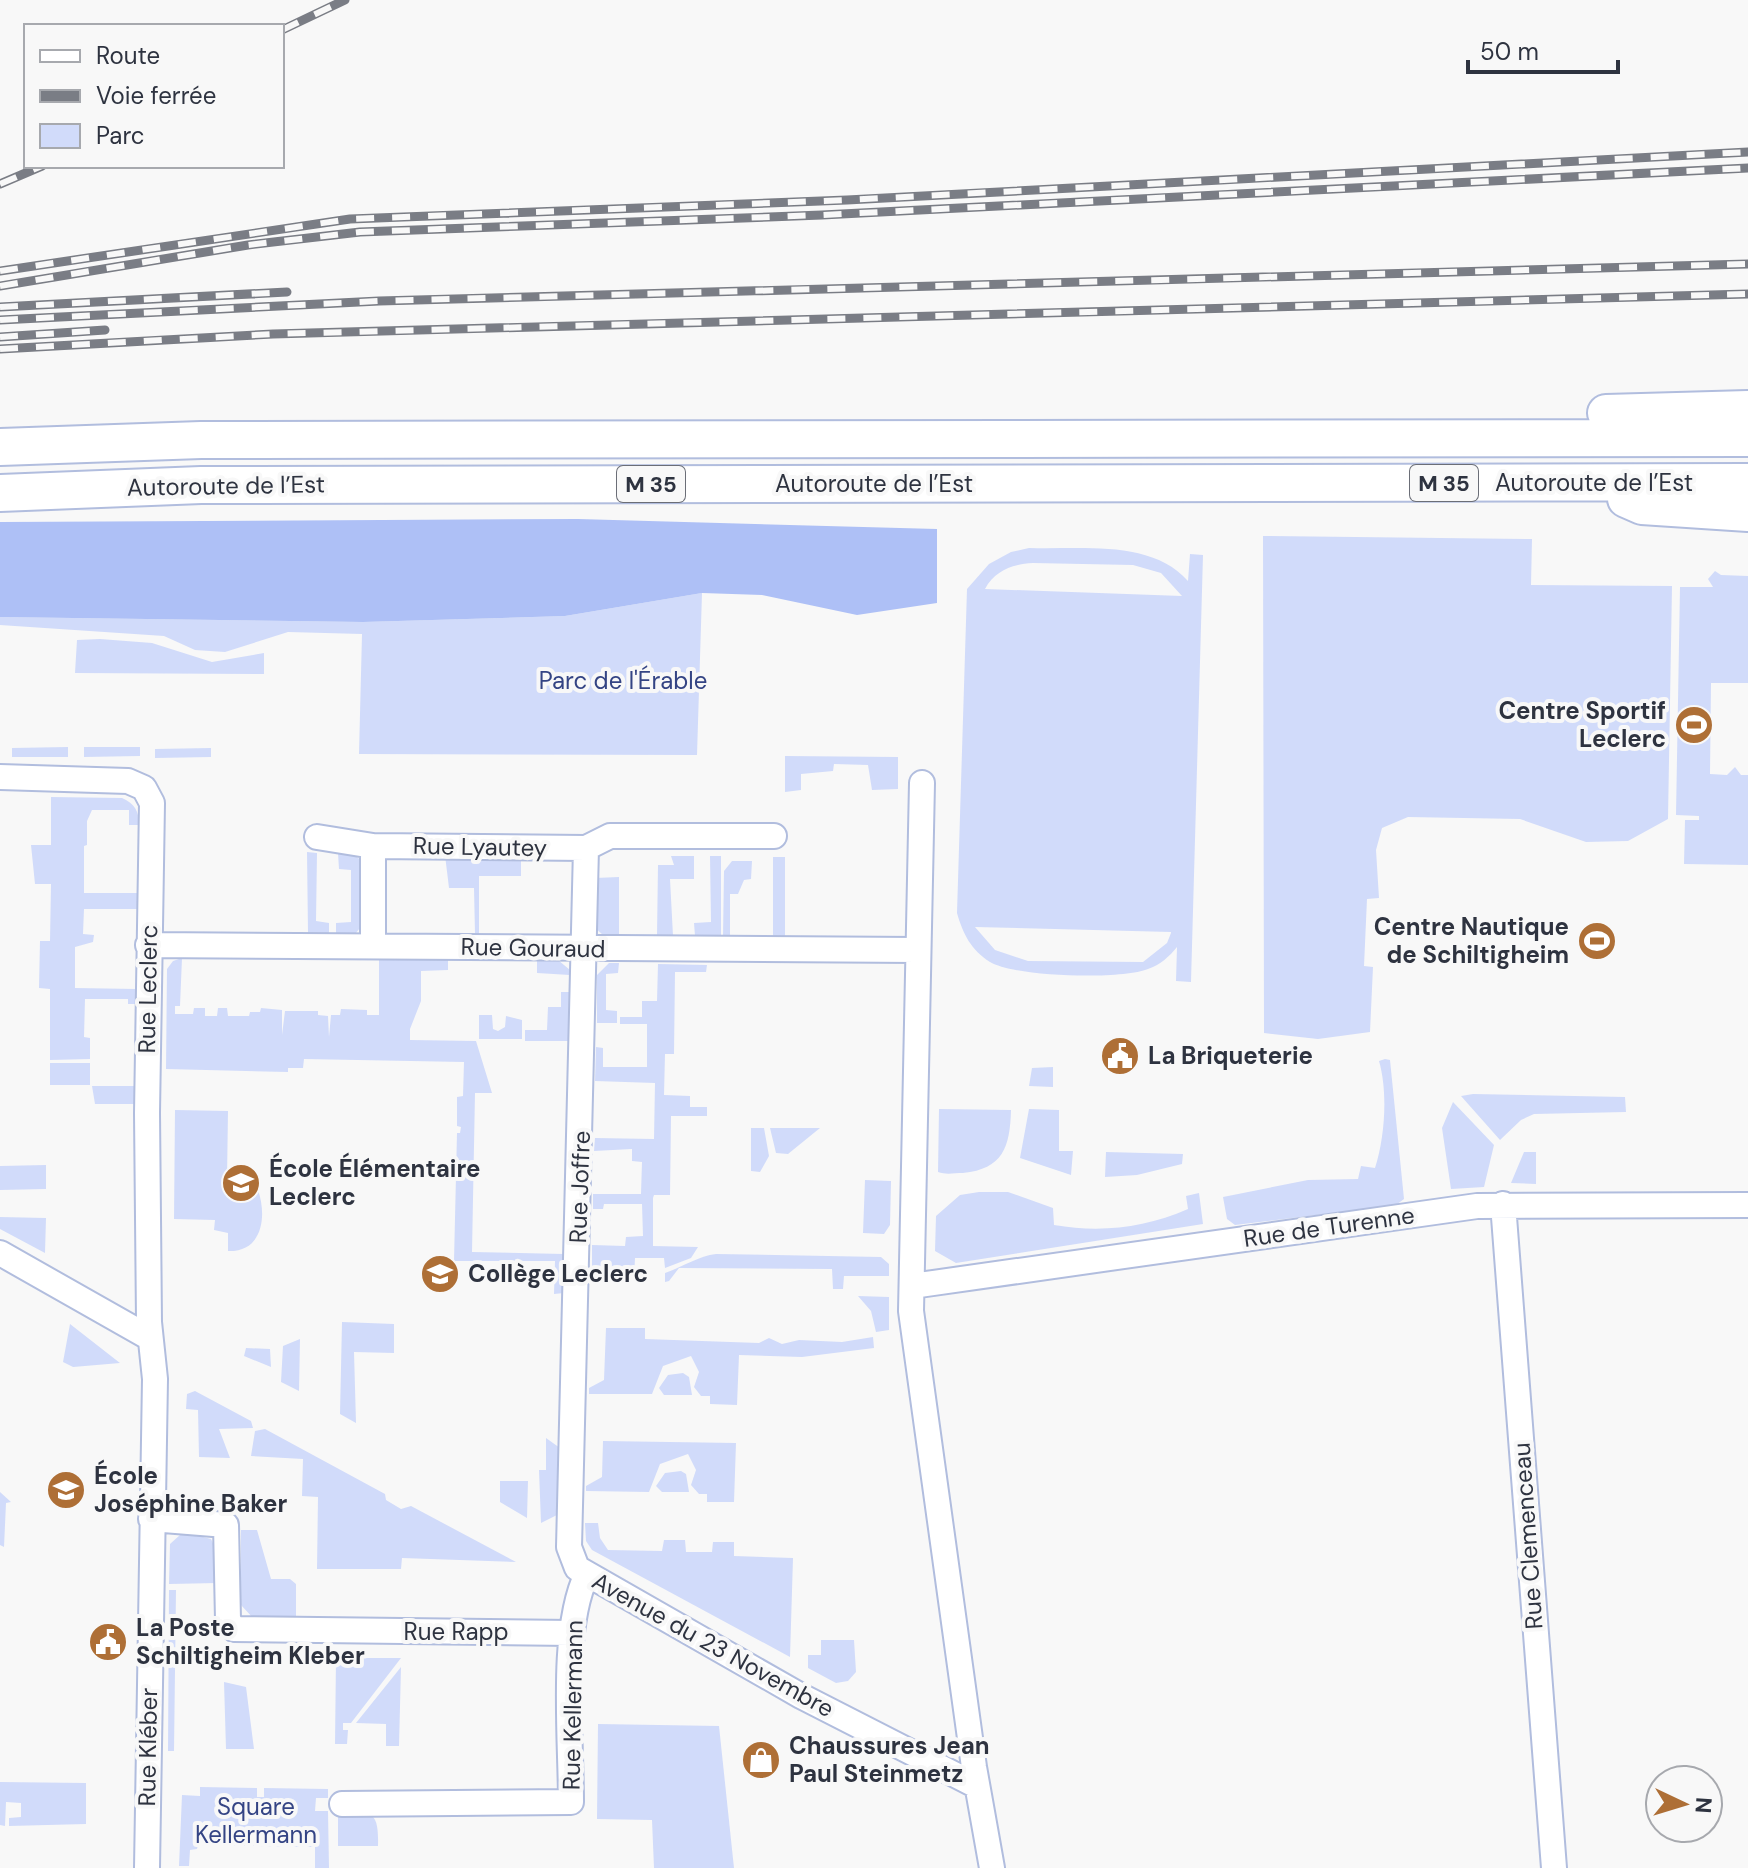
<svg xmlns="http://www.w3.org/2000/svg" width="1748" height="1868" font-family="'DM Sans',sans-serif">
<rect width="100%" height="100%" fill="#f8f8f8"/>
<path fill="#d1dbfa" fill-rule="evenodd" d="M1263,536L1532,539L1531,585L1672,586L1668,819L1628,841L1586,842L1520,819L1408,817L1382,828L1376,850L1379,898L1367,899L1364,966L1373,967L1370,1032L1318,1039L1264,1033Z
M1029,548C1081,550 1151,539 1188,581L1190,554L1203,555L1191,982L1176,981L1177,947C1170,956 1160,965 1148,969C1121,980 1015,977 990,962C971,950 963,934 957,913L967,589L989,564L1011,552ZM1033,563L1133,565L1161,573L1182,596L985,589C995,570 1014,564 1033,563ZM975,927L1171,932V933L1167,943L1143,962L1028,961L995,950Z
M1715,571L1721,575L1748,576V683H1711L1710,774L1727,775L1735,767L1741,775H1748V865L1684,864L1685,820H1699V816L1676,815L1680,587H1713L1708,579Z
M702,593L697,755L359,754L362,634L288,632L225,652L195,650L164,636L0,625V617L363,622L565,616Z
M100,639L152,643L212,662L264,653V674L75,673L77,640Z
M68,747V757H12V748Z
M84,747H140V756L84,757Z
M211,748V757L155,758V749Z
M785,756L898,757V789L872,790L868,765L834,764L833,771L801,774V790L785,792Z
M51,797L122,798C135,804 139,811 139,825H129V810H92L87,821V845L84,846V893H138V909H84L83,934L94,935L93,942L75,947V988L137,989V1004H128V999H85L84,1037L90,1038V1059L50,1060V989L39,988L40,941H50L51,884H35L31,845H51Z
M307,852L317,853L316,921L329,923V933H308Z
M338,853H352L363,862V924L356,933H336V923L351,922V870L339,869Z
M445,855H521V876H479V934H475L474,888H449Z
M671,856H694V879H670L673,936H657L658,865H674Z
M710,856H721V937L695,936L694,923L711,922Z
M773,857H785V938H773Z
M732,861H752L751,879L744,880L738,894H730V937H723L724,871Z
M619,877V935H603L594,927L595,878Z
M182,958L180,1006H175V1014H193L194,1008H205V1016H217L218,1008H227L228,1016H249L250,1012H260L261,1008L282,1010V1035L285,1011H318V1015L328,1016L329,1037L331,1015H340L341,1009L367,1010V1015H379V958L448,959V970L421,971V1001L410,1029V1040L476,1041L492,1093H475L472,1252L564,1254V1293L554,1294L555,1261H454L457,1133H460L461,1127L457,1126V1097L463,1096L464,1062L304,1059L303,1068H288V1072L166,1069L167,969L173,961Z
M537,959L558,960L570,970V975L537,973Z
M609,963H619L618,973L606,974V1010L617,1011V1023H597V975Z
M658,964L707,965L706,972H675L674,1054H665L664,1095L690,1096V1107H707V1116H671L670,1195H654L653,1198V1246L698,1247L691,1258L665,1268L664,1258H635L634,1278L592,1277V1245L625,1246L626,1237L643,1236L642,1204H604L603,1209H593V1194H641L642,1162L632,1161V1149L594,1151L595,1138L654,1139L655,1083L595,1081L596,1047L603,1048V1067H647V1024H620V1017H642V1001H657Z
M561,992H569L568,1041H525V1030H547L548,1007H561Z
M479,1015H492L493,1029L498,1031L505,1027L506,1016L522,1020V1039H479Z
M1385,1059L1390,1060L1404,1199L1396,1205L1235,1225L1227,1219L1223,1197L1308,1180L1358,1179L1361,1166L1375,1168C1385,1137 1388,1092 1379,1061Z
M50,1063H90V1085H50Z
M1053,1067V1087L1029,1086L1032,1068Z
M92,1086H136V1104H95Z
M1473,1094L1625,1097L1626,1112L1534,1114L1521,1120L1500,1140L1461,1096Z
M1453,1102L1494,1145L1484,1187L1451,1189L1442,1128Z
M939,1109L1011,1110C1010,1147 1003,1169 963,1173C954,1173 946,1175 938,1172Z
M1029,1109L1059,1110V1151H1073L1071,1175L1020,1158Z
M175,1110L228,1111L227,1179L239,1180L247,1192L258,1190C267,1216 263,1252 228,1251V1233L214,1230L215,1220L174,1219Z
M751,1128H764L769,1156L760,1172L751,1171Z
M770,1128H820L788,1154L776,1153Z
M1106,1152L1183,1154L1182,1164L1137,1175L1105,1177Z
M1524,1152H1536V1184L1511,1183Z
M46,1165V1189L0,1190V1166Z
M865,1180L891,1181L890,1225L884,1234L863,1233Z
M979,1192H1008L1053,1208L1054,1225C1101,1233 1144,1228 1188,1209L1186,1196L1199,1193L1203,1224L956,1263L935,1251L936,1216L960,1195Z
M0,1217L46,1218L45,1253L0,1229Z
M716,1254L881,1257L889,1264V1276H844L843,1289H833L832,1269L679,1268L669,1281L665,1282V1273C683,1267 698,1256 716,1254Z
M858,1296L889,1297V1330L876,1332L871,1311Z
M342,1322L394,1324V1353L354,1352L356,1423L340,1414Z
M70,1324L120,1363L73,1367L63,1362Z
M606,1328H645V1339L759,1343L769,1338L782,1344L799,1340L842,1342L873,1337L874,1348L802,1357L739,1355L737,1405L710,1404V1396H701L694,1387L699,1372L691,1356L663,1366L652,1394H589V1388L604,1380Z
M300,1339L299,1391L281,1382L283,1346Z
M246,1348L270,1349L271,1367L244,1356Z
M683,1373L689,1377L692,1395H664L659,1388L668,1375Z
M195,1391L251,1421L253,1428L219,1429L230,1458L199,1457L198,1410L186,1409L187,1394Z
M265,1429L385,1494L386,1500L401,1509L411,1506L516,1562L402,1558L401,1569H317L318,1497L302,1496L303,1459L251,1456L255,1431Z
M546,1438L560,1448L559,1514L541,1523L539,1470H546Z
M603,1441L736,1443L734,1502H707V1494H699L691,1485L696,1470L688,1454L660,1464L649,1492L586,1491V1486L602,1477Z
M681,1471L686,1474L689,1492H662L656,1486L665,1473Z
M500,1481H528L527,1518L500,1502Z
M0,1492L11,1502L6,1503L4,1547L0,1545Z
M585,1523H598L600,1538L608,1550L662,1551L664,1540H685L686,1552H712L713,1542H734V1556L793,1558L790,1657L592,1550L586,1541Z
M241,1530H257L271,1579H290L296,1584V1617L253,1618L241,1605Z
M191,1534L211,1539L217,1551V1583L169,1584L170,1544L180,1535Z
M169,1590H176L174,1751H168Z
M821,1640H854L856,1672L848,1681L836,1683L808,1668V1655H821Z
M336,1658H401L351,1723H343V1730H348L347,1744H335Z
M401,1667L399,1746H386V1724L356,1723Z
M224,1682L246,1687L254,1749H226Z
M598,1724L719,1726L734,1868H654L652,1820L597,1819Z
M0,1782L86,1783V1824L9,1826V1818L21,1817V1803L6,1802L5,1826L0,1825Z
M200,1787L257,1788V1797H264V1788L328,1789V1798H316L315,1811H328L329,1868H315V1847L198,1845L197,1849L190,1850L189,1866H179L182,1795L200,1796Z
M338,1811C372,1812 379,1810 378,1846H338Z"/>
<path fill="#aec0f6" d="M578,519L937,529V603L857,615L762,595L702,593L565,616L363,622L0,617V522Z"/>
<g fill="none" stroke-linecap="round" stroke-linejoin="round">
<defs>
<path id="minor" d="M0,777L128,781L144,788L152,803L147,1113L149,1322L155,1379L147,1868
M922,783L911,1311L974,1767L992,1868
M317,837L373,846
M586,848L610,836H774
M148,945L917,950
M373,946V846L586,848L569,1547L577,1568L801,1696L977,1786
M1503,1204L1554,1868
M0,1253L150,1338
M912,1286L1477,1206L1748,1205
M151,1519L226,1525L228,1620L234,1629L572,1633
M342,1804L571,1802C571,1738 560,1629 587,1574"/>
<path id="highway" d="M1606,413L1748,409
M0,447L201,440L1748,438
M0,493L201,485L1748,482
M1626,499L1642,506L1748,513"/>
</defs>
<use href="#minor" stroke="#b1bdde" stroke-width="28"/>
<use href="#highway" stroke="#b1bdde" stroke-width="40"/>
<use href="#minor" stroke="#fff" stroke-width="24"/>
<use href="#highway" stroke="#fff" stroke-width="36"/>
<defs>
<path id="rail" d="M282,30L345,0
M0,184L42,166
M0,271L350,219L847,200L1748,152
M0,286L248,245L360,232L822,215L1748,168
M0,307L287,292
M0,320L379,301L1748,264
M0,337L105,330
M0,349L273,334L1748,294"/>
</defs>
<use href="#rail" stroke="#7a7d85" stroke-width="9"/>
<use href="#rail" stroke="#f8f8f8" stroke-width="6" stroke-dasharray="18" stroke-linecap="butt"/>
</g>
<defs>
<symbol id="stadium-disc" viewBox="-11 -11 22 22"><circle r="9.5" fill="#ae6f36" stroke="#f8f8f8"/><path d="M0-5a6.5 5 0 1 0 0 10a6.5 5 0 1 0 0-10ZM-3.5-1.8h7v3.6h-7Z" fill="#fff"/></symbol>
<symbol id="civic-disc" viewBox="-11 -11 22 22"><circle r="9.5" fill="#ae6f36" stroke="#f8f8f8"/><path d="M-.6-6.5H3V-4.5H.6V-3L4-1V1h2V6H-6V1h2V-1L-.6-3ZM-1.2 2.5V6h2.4V2.5Z" fill="#fff"/></symbol>
<symbol id="school-disc" viewBox="-11 -11 22 22"><circle r="9.5" fill="#ae6f36" stroke="#f8f8f8"/><path d="M0-5L7-2L0 1L-7-2ZM-4 1L0 2.5L4 1V4Q0 6-4 4Z" fill="#fff"/></symbol>
<symbol id="shop-disc" viewBox="-11 -11 22 22"><circle r="9.5" fill="#ae6f36" stroke="#f8f8f8"/><path d="M-5-2.5h2.3a2.7 3.5 0 0 1 5.4 0H5L5.5 6h-11ZM-1.5-2.5h3a1.5 2.3 0 0 0-3 0Z" fill="#fff"/></symbol>
</defs>
<g fill-rule="evenodd">
<use href="#stadium-disc" x="1672" y="703" width="44" height="44"/>
<use href="#stadium-disc" x="1575" y="919" width="44" height="44"/>
<use href="#civic-disc" x="1098" y="1034" width="44" height="44"/>
<use href="#school-disc" x="219" y="1161" width="44" height="44"/>
<use href="#school-disc" x="418" y="1252" width="44" height="44"/>
<use href="#school-disc" x="44" y="1468" width="44" height="44"/>
<use href="#civic-disc" x="86" y="1620" width="44" height="44"/>
<use href="#shop-disc" x="739" y="1738" width="44" height="44"/>
</g>
<g text-anchor="middle" stroke-width="8" stroke-linejoin="round" paint-order="stroke">
<g fill="#f8f8f8" stroke="#6b6e77" stroke-width="2">
<rect x="1410" y="465" width="68" height="36" rx="6"/>
<rect x="617" y="466" width="68" height="36" rx="6"/>
</g>
<g font-size="22" font-weight="bold" fill="#2e3340">
<text x="1444" y="491">M 35</text>
<text x="651" y="492">M 35</text>
</g>
<g font-size="24" fill="#2e3340" stroke="#f8f8f8">
<text x="1594" y="491">Autoroute de l’Est</text>
<text x="874" y="492">Autoroute de l’Est</text>
<text transform="translate(226 486) rotate(-1)" y="8">Autoroute de l’Est</text>
<text transform="translate(480 847) rotate(1)" y="8">Rue Lyautey</text>
<text transform="translate(533 948) rotate(1)" y="8">Rue Gouraud</text>
<text transform="translate(148 989) rotate(-89)" y="8">Rue Leclerc</text>
<text transform="translate(580 1187) rotate(-88)" y="8">Rue Joffre</text>
<text transform="translate(1329 1227) rotate(-8)" y="8">Rue de Turenne</text>
<text transform="translate(1528 1536) rotate(-94)" y="8">Rue Clemenceau</text>
<text x="456" y="1640">Rue Rapp</text>
<text transform="translate(713 1645) rotate(29)" y="8">Avenue du 23 Novembre</text>
<text transform="translate(573 1705) rotate(-89)" y="8">Rue Kellermann</text>
<text transform="translate(148 1747) rotate(-89)" y="8">Rue Kléber</text>
</g>
<g font-size="24" fill="#344484" stroke="#f8f8f8">
<text x="623" y="689">Parc de l'Érable</text>
<text x="256" y="1815">Square<tspan x="256" dy="28">Kellermann</tspan></text>
</g>
<g font-size="24" font-weight="bold" fill="#2e3340" stroke="#f8f8f8" text-anchor="start">
<text x="1666" y="719" text-anchor="end">Centre Sportif<tspan x="1666" dy="28">Leclerc</tspan></text>
<text x="1569" y="935" text-anchor="end">Centre Nautique<tspan x="1569" dy="28">de Schiltigheim</tspan></text>
<text x="1148" y="1064">La Briqueterie</text>
<text x="269" y="1177">École Élémentaire<tspan x="269" dy="28">Leclerc</tspan></text>
<text x="468" y="1282">Collège Leclerc</text>
<text x="94" y="1484">École<tspan x="94" dy="28">Joséphine Baker</tspan></text>
<text x="136" y="1636">La Poste<tspan x="136" dy="28">Schiltigheim Kleber</tspan></text>
<text x="789" y="1754">Chaussures Jean<tspan x="789" dy="28">Paul Steinmetz</tspan></text>
</g>
</g>
<rect x="24" y="24" width="260" height="144" fill="#f8f8f8" stroke="#a7a9ae" stroke-width="2"/>
<rect x="40" y="50" width="40" height="12" fill="#ffffff" stroke="#a7a9ae" stroke-width="2"/>
<text x="96" y="64" font-size="24" fill="#2e3340">Route</text>
<rect x="40" y="90" width="40" height="12" fill="#7a7d85" stroke="#a7a9ae" stroke-width="2"/>
<text x="96" y="104" font-size="24" fill="#2e3340">Voie ferrée</text>
<rect x="40" y="124" width="40" height="24" fill="#d1dbfa" stroke="#a7a9ae" stroke-width="2"/>
<text x="96" y="144" font-size="24" fill="#2e3340">Parc</text>
<g transform="translate(1684 1804) rotate(94)"><circle r="38" fill="#f8f8f8" stroke="#a7a9ae" stroke-width="2"/>
<path d="M0-6L14 30L0 20L-14 30Z" fill="#ae6f36"/>
<text y="-12" font-size="22" font-weight="bold" text-anchor="middle" fill="#2e3340">N</text>
</g>
<path d="M1468 60v12h150v-12" fill="none" stroke="#2e3340" stroke-width="4"/>
<text x="1480" y="60" font-size="24" fill="#2e3340" stroke="#f8f8f8" stroke-width="6" paint-order="stroke">50 m</text>
</svg>
